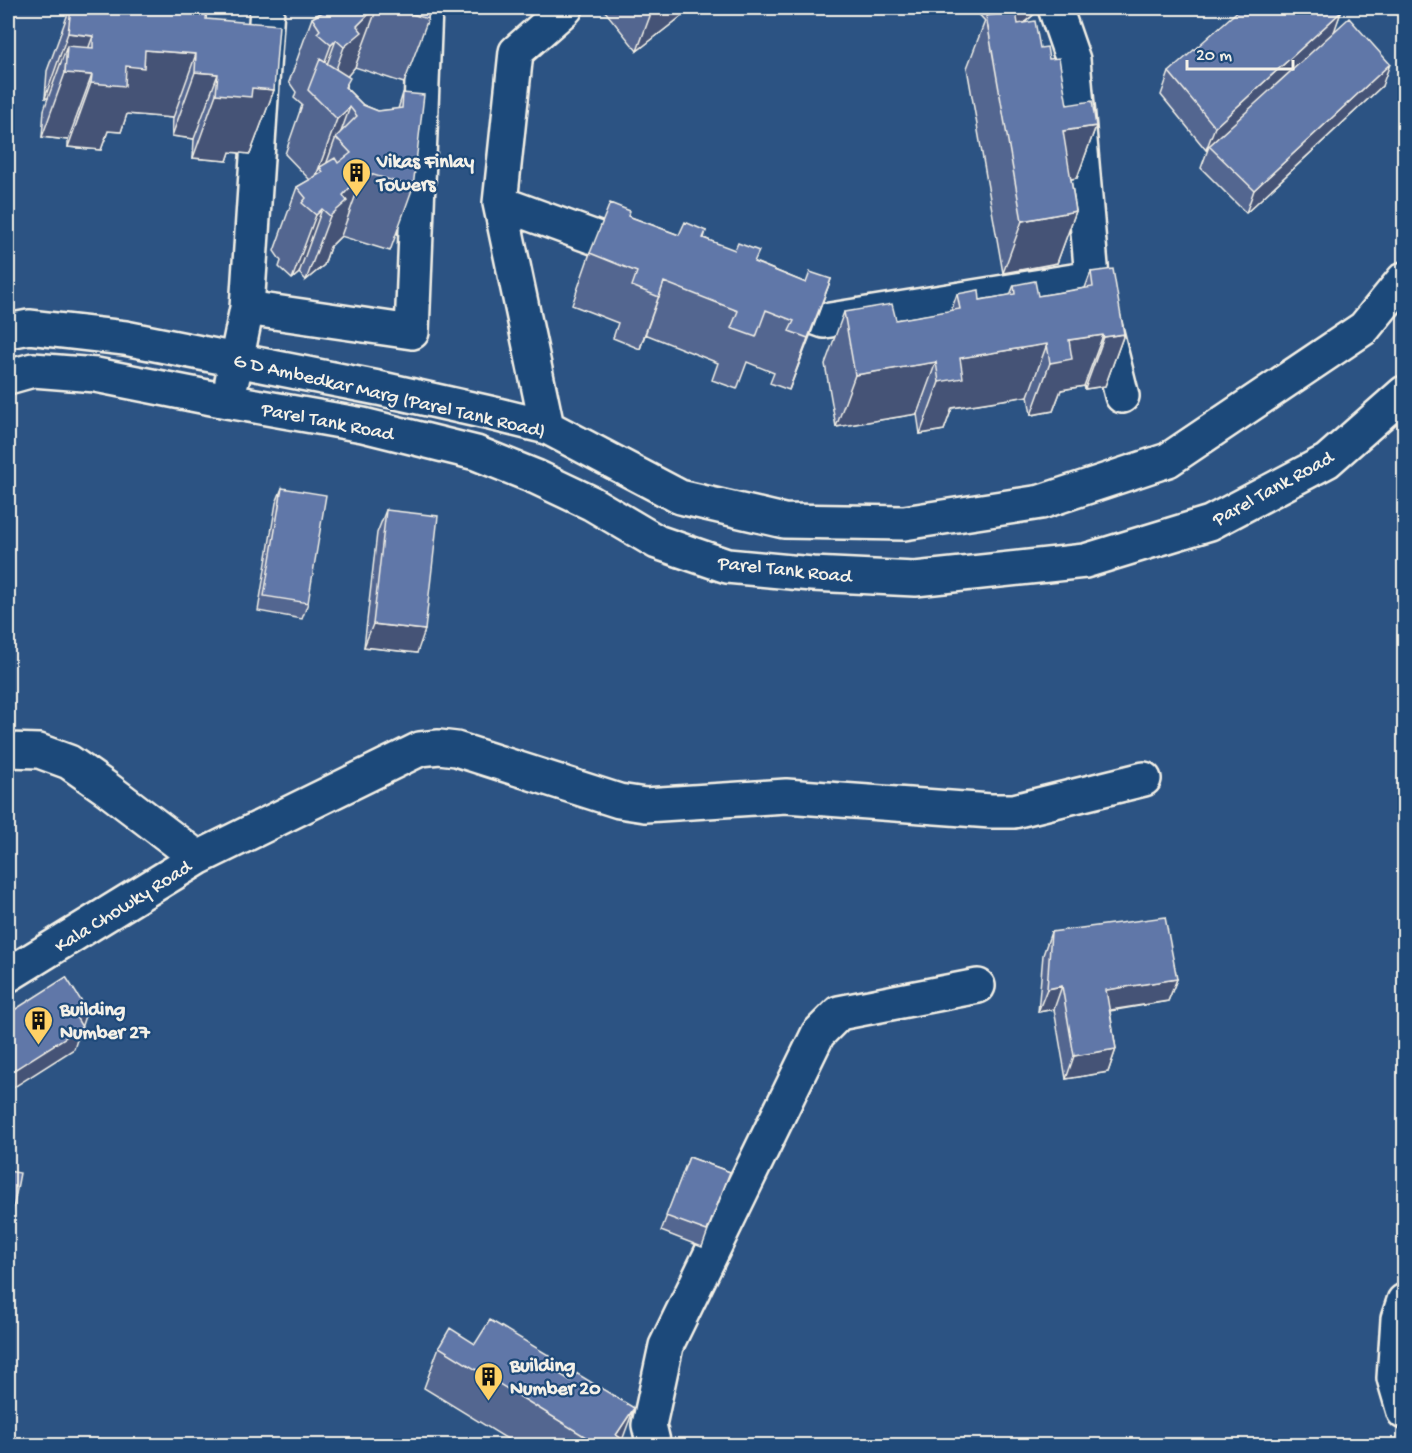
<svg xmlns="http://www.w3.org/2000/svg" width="1412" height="1453" font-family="'Gochi Hand',sans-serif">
<rect width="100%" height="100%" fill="#2c5383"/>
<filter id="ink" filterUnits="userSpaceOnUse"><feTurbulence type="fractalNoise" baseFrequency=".0167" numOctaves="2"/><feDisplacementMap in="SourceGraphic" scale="12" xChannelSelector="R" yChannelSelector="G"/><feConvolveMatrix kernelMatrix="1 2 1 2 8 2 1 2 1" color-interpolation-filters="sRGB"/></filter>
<g filter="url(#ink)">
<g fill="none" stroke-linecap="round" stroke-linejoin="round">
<defs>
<path id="minor" d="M500,203L640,254
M775,303L824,321L1092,278L1073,60L1055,8
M247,308L412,332L425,8
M1103,320L1122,396
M8,331L29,327L125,338L378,388L490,413L547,427L680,497L784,521L904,523L1041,502L1168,460L1364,328L1404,279
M8,377L33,370L96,375L227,401L363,425L476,453L536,477L591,503L657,542L727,566L812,574L915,579L1085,561L1210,523L1327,461L1404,393
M232,381L247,308L267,8
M547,427L500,203L516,52L566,8
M8,750L39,751L69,762L106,788L198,858
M8,975L198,858L420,749L439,747L456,749L619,801L645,805L786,796L991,811H1014L1144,779
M1404,1301L1398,1319L1394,1378L1404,1412
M654,1446L649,1425L666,1346L818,1034L839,1013L978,986"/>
</defs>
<use href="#minor" stroke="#f4f1e8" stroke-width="38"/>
<use href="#minor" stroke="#1f4a7a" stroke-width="33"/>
</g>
<path fill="#536690" stroke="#f4f1e8" stroke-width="1.5" d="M70,8L122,11V8H207L206,19L274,90L250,154L230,152L227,161L193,158L194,139L172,136L173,118L127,114L121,132L108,131L101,150L68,147V140L42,137L44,110L48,98H45L47,71Z
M321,8H429L428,19L404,83L355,67L347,76L346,88L363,105L378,111L398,109L403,93L413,187L390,251L341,236L330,247L324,265L306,280L299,273L292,279L279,267L281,261L274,251L297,187L310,180L285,154L302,105L294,98L296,92L289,82L312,18L324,11Z
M605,8H692L637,51L604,10Z
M973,8H1039L1037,12L1023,24L1040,48L1049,59L1067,105L1096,126L1077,178L1071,179L1076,211L1057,263L1003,273L967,68L985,21Z
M1341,12L1333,33L1382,86L1246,213L1201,168L1208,149L1206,150L1161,95L1169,72Z
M628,216L679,235L706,231L704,238L755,262L806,283L831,279L789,390L770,383L774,373L747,362L737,389L712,380L718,363L645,334L640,349L613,338L618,323L572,305L590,253Z
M1091,272L1124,334L1105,386L1085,389L1084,386L1061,390L1053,411L1031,415L1028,396L952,408L944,430L920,434L917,414L836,427L825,364L844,312L896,320L951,311L957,294L980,300L1010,295L1014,285L1038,296L1085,288Z
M282,488L308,603L302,619L258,611L276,503Z
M386,510L417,653L364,647L377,533Z
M1051,932L1177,979L1168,1001L1110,1011L1116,1049L1108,1072L1066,1079L1054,1009L1038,1012L1043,955Z
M689,1157L730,1172L702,1247L661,1231Z
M475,1344L546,1366L622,1439L633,1446H519L424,1388L439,1347Z"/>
<path fill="#445376" stroke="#f4f1e8" stroke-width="1.5" d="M375,8H377L355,67L345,79L323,105L344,47L357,26Z
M653,8H692L637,51Z
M1013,8H1039L1037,12L1001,41Z
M1341,12L1333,35L1209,146L1206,150L1215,127Z
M68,33L93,36L79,74L92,75L68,140L42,137L65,73L67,46L48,98H45Z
M336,40L315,97L313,94L331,45Z
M145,50L196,54L173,118L127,114L121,132L108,131L101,150L68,147L91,83L126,66Z
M1390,64L1382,86L1246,213L1254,190Z
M195,72L218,74L194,139L172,136Z
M252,88L274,90L250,154L230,152L227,161L193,158L216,94Z
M350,107L338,140L336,137L322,176L323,172L320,167L313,184L337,119Z
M1096,126L1077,178L1044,183L1063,131Z
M364,172L341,236L330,247L324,265L306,280L330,216L343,195Z
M322,209L299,273L292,279L316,215Z
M1076,211L1057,263L1003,273L1022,221Z
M831,279L812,331L789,390L808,338Z
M664,282L645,334L640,349Z
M1124,334L1105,386L1085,389L1104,337Z
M1103,335L1084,386L1061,390L1053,411L1031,415L1050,363L1069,340Z
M1047,344L1028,396L952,408L944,430L920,434L939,382L960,358Z
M936,362L917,414L836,427L855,375Z
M373,624L425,630L417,653L364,647Z
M1177,979L1168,1001L1098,1012L1106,990Z
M1062,986L1054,1009L1038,1012L1047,989Z
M87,1010L74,1049L8,1091V1074L76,1017Z
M1116,1049L1108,1072L1066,1079L1074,1056Z
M634,1408L620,1446L616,1435Z"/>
<path fill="#6177a8" stroke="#f4f1e8" stroke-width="1.5" d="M71,8H82L140,12V8H207L206,19L279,25L274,90L252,88L251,97L216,94L218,74L195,72L196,54L145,50L144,68L126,66L125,86L91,83L92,75L65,73L67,46L93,48V36L68,33Z
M330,8H375L357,26L362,32L344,47L336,40L331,45L317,33L320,30L312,18Z
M392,8H429L428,19Z
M1241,8H1337L1341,12L1215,127L1169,72Z
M1016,11L1018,24L1035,21L1040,48L1047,47L1049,59L1059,58L1067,105L1092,101L1096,126L1063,131L1076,211L1022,221L986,16Z
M1349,18L1390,64L1254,190L1209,146Z
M320,59L350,78L345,87L363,105L378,111L402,108L403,93L424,95L413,187L364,172L343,195L347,201L330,216L322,209L316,215L302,203L306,198L297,187L323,172L320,167L335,158L338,163L351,153L336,137L357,116L350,107L337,119L308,90Z
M610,203L630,211L628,216L679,235L685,222L706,231L703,238L735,250L738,243L759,251L754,262L806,283L810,272L831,279L808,338L789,331L794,321L766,310L756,337L731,328L738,311L664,282L659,297L632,286L637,272L590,253Z
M1113,269L1124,334L1104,337L1103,335L1069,340L1072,359L1050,363L1047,344L960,358L963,378L939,382L936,362L855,375L844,312L892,304L896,320L960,309L957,294L979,290L980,300L1015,294L1014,285L1035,281L1038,296L1093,287L1091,272Z
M282,488L326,495L308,603L264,596Z
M386,510L438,516L425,630L373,624Z
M1165,917L1177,979L1106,990L1116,1049L1074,1056L1062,986L1047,989L1051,932Z
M66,977L87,1010L76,1017L82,1027L8,1074V1014Z
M8,1155L11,1156L8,1171L20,1173L8,1236Z
M689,1157L730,1172L707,1231L666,1216Z
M490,1320L550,1356L545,1365L571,1381L576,1373L634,1408L616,1435L633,1446H591L594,1442L439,1347L450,1328L475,1344Z"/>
</g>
<defs>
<symbol id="building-pin" viewBox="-11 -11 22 30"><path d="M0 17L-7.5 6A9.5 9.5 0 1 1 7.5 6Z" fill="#ffd166" stroke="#1f4a7a"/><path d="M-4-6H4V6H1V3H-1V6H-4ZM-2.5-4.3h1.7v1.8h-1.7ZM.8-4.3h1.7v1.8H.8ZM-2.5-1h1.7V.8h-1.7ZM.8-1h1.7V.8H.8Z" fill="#111"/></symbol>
</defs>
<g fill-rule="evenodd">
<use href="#building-pin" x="340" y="156" width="33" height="45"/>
<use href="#building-pin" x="22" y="1004" width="33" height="45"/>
<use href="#building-pin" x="472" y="1360" width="33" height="45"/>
</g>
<g text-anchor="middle" stroke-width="4.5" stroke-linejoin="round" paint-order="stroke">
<g font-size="20" font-weight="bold" fill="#f4f1e8" stroke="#1f4a7a" text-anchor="start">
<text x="377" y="167">Vikas Finlay<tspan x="377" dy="23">Towers</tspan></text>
<text x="60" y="1015">Building<tspan x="60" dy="23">Number 27</tspan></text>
<text x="510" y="1371">Building<tspan x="510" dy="23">Number 20</tspan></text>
</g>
<g font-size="20" fill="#f4f1e8" stroke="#1f4a7a">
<text transform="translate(390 394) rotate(13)" y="7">G D Ambedkar Marg (Parel Tank Road)</text>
<text transform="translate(328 420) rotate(11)" y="7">Parel Tank Road</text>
<text transform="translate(1272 487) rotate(-29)" y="7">Parel Tank Road</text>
<text transform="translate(785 568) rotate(6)" y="7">Parel Tank Road</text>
<text transform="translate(122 905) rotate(-32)" y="7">Kala Chowky Road</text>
</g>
</g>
<rect width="1412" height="1453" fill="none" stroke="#1f4a7a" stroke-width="30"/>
<rect x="15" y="15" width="1382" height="1423" fill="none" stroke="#f4f1e8" stroke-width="2" filter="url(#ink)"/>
<path d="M1187 60v9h106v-9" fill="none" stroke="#f4f1e8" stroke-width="3"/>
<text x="1196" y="60" font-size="18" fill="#f4f1e8" stroke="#1f4a7a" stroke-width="4.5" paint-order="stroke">20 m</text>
</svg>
